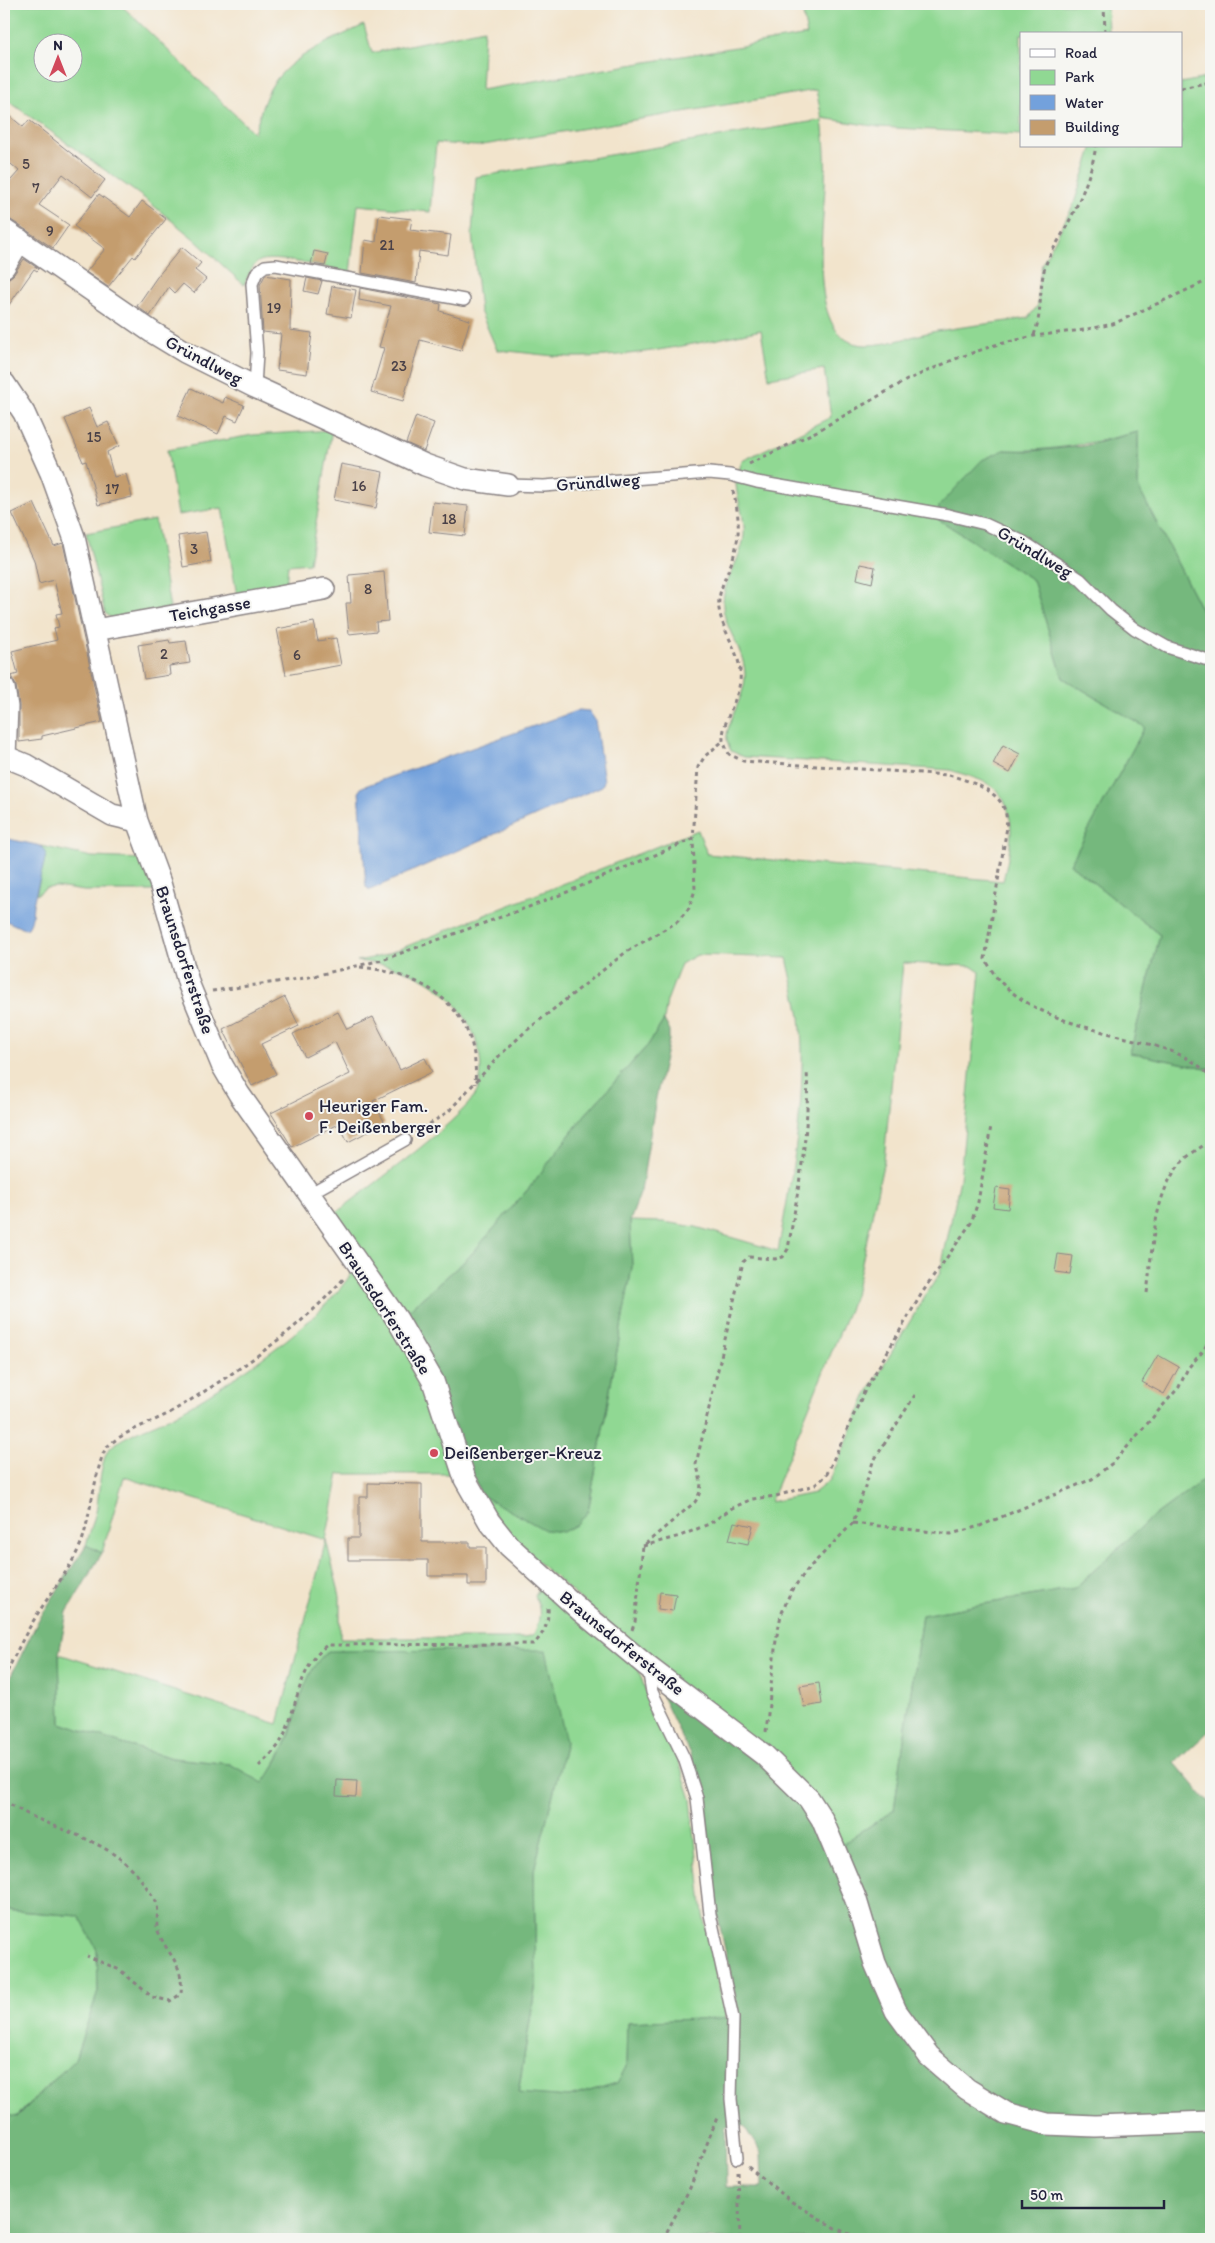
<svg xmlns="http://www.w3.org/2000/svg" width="1215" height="2243" font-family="Itim,sans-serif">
<rect width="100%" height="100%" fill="#f6f6f2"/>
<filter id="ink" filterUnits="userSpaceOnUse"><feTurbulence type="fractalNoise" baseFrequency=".02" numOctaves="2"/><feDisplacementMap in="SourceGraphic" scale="10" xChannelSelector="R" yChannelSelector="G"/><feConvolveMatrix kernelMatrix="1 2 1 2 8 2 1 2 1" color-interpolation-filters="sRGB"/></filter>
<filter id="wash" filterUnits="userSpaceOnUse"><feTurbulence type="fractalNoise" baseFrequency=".0096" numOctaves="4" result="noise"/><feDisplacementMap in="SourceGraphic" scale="20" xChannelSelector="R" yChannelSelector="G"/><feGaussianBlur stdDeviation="1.12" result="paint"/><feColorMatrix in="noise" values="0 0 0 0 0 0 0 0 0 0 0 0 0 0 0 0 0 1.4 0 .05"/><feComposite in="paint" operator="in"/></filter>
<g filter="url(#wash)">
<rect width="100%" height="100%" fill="#f2e4cc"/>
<path fill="#90d893" stroke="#597d67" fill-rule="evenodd" d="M4,4H120L254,133C258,122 261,108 266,97C282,58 329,42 364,25L372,53L484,29L481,90L807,35L801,4H1107L1108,34H1021V135L879,127L822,118L816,90L477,146L436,143L430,212L358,205L350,273C333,269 269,253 258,262C251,267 248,277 244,285L194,239L144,198L4,98ZM42,42H72V72H42Z
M1211,77V628L1138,487V432C1093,443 1050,452 1004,450L938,519L1033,580L1063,678L1145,727L1070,864L1160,935L1130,1053L1211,1069V1474L1150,1519L1075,1588L922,1615L894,1810L841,1845L651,1660L513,1541L481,1495L588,1512L632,1267L630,1221L664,1222L696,1227L778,1251C792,1174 808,1096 800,1017C797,998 791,977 787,958L697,955L681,964L667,1001L664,1020L648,1045L584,1116L530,1187L468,1258L403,1315L333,1215C360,1194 470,1115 478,1089C485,1065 478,1036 464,1016C438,977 402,966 357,961L382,956L698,830L707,854L1003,881C1010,852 1019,814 997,791C986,779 964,775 950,770L744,757L731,751C730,748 727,744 727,740C725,725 744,698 745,678C746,650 725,632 723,606C722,581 741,561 744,536C746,518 737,502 736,484C736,477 740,468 742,461L831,417L824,369L769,378L761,330C699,343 634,358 570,357C546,356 522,352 497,350L480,311L472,234L476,177L822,120C825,142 826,163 825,185C824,225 804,345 866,345C891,345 913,335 937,331C967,326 997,323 1028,318L1038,305V286L1042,264L1073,206L1093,146H1181V83ZM903,963L971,966L980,972L960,1179L940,1273L925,1296L868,1392L830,1480L814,1493L770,1502L855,1295L884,1160Z
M332,430L309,563L288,565L286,586L237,596L222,508L178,515L167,450L253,435Z
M155,520L170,608L112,619L105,613L86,533Z
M41,846L92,857L145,859L156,891H84L57,887L46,888L36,895L46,854Z
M354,1269L427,1384L456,1474H339L326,1540L340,1596V1638H524L534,1634C540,1620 542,1609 535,1596L542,1584L638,1668L647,1695L665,1728L678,1759L691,1799L703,1915L726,2018L627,2022L626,2067L617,2083L569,2097L518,2094L536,1984L534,1870L566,1742L340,1650L311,1672L285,1746L264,1784L230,1764L173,1758L119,1743L61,1723L59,1654L278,1724L326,1540L124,1477L102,1553L86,1545C89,1534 93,1523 96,1512C99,1497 100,1460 109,1449C122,1435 158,1424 176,1414C230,1383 323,1322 354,1269Z
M4,1910L79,1916L97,1950L98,1992L75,2059L16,2117L4,2114Z"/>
<path fill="#74b87d" stroke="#4b6d5c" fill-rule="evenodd" d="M1138,432V487L1211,628V1069L1130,1053L1160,935L1070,864L1145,727L1063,678L1033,580L938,519L939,506L982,460L1004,450L1031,451L1084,446Z
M664,1020L669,1029V1040L656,1098L641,1191L630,1221L632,1267L588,1512L576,1525L563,1532L545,1530L481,1495L403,1315L468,1258L530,1187L584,1116L648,1045Z
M1211,1474V1729L1175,1763L1211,1805V2239H4V2114L17,2117L75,2059L98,1992L97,1950L79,1916L4,1910V1690L38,1621L86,1545L102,1553L67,1612L59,1654L61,1723L119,1743L172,1758L230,1764L263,1783C271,1772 279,1759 285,1746C299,1716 301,1672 328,1651L546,1650L566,1742L534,1870L536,1984L518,2093L569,2097L617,2083L626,2067L627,2022L740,2017L717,1913L704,1798L690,1754L659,1690L660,1687L760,1761L841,1845L894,1810L922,1615L1075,1588L1150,1519ZM744,2126L761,2153L762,2187H726L725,2127Z"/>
<path fill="#73a1dc" stroke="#4a628c" d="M579,710L589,711L595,720L604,781L602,786L370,890L366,887L359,791L362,787Z
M4,838L41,846L46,854C43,871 36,888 33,905C32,913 33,921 28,928L24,929L4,920Z"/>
<g id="blocks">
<path fill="#c49d6e" d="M4,111L23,127L29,120L105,180L92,197L63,174L39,205L69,225L53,248L11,220L4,218V188L19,171L4,158Z
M99,194L130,217L142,201L166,219L135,258L133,256L108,287L86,272L105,249L74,226Z
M379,215L412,219L410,230L451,235L448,255L419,251L416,283L362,273L365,240L376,242Z
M182,247L201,263L195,270L206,279L194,293L183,284L175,293L169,287L150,316L137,306L157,277Z
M314,251L328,254L325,266L311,264Z
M24,259L39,269L37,271L34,269L4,312V282L14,274Z
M265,275L291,279L290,330L312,333L307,374L277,370L281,334L263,332L260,285Z
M307,278L322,281L318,294L304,291Z
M332,286L356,290L351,318L327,314Z
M360,288L441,304L440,311L470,320L461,351L420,340L403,401L371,392L384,348L379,347L391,306L359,300Z
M191,388L223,403L225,397L244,405L237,421L226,416L218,434L178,416Z
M89,408L97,427L108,422L119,446L107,452L114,477L126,474L132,497L98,505L86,461L83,462L65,419Z
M416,416L434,423L424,451L406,443Z
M341,464L383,472L376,508L334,500Z
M433,502L468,506L465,536L429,532Z
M34,503L54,546L63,543L102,722L42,736V739L19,742V705L16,686L11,676L18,674L12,651L57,640L54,628L59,627L56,614L62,613L54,580L39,584L34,560L12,513Z
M206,532L211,562L183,567L178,536Z
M860,564L875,567L872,583L857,579Z
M384,572L388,621L376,622L377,631L349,634L346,603H351L349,575Z
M314,622L318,641L336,638L341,665L286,675L277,629Z
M169,640L170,643L186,641L190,663L169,666L170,675L144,679L138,645Z
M1003,745L1020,754L1010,773L993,764Z
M285,997L299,1026L261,1044L276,1074L252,1086L223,1029Z
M338,1012L347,1029L373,1017L400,1070L425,1058L432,1072L373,1101L385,1123L348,1142L339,1124L292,1147L271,1113L350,1074L335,1042L305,1057L293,1034Z
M996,1188L1010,1190L1008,1209L993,1207Z
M1058,1254L1073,1256L1070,1274L1055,1272Z
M1158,1355L1179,1367L1164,1394L1142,1382Z
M368,1483L422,1484V1542H470V1547H486V1585H468V1576H428V1560H348V1538H359V1497H368Z
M734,1522L753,1526L748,1544L729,1540Z
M660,1592L676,1594L673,1611L658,1609Z
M819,1683L822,1704L804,1707L800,1686Z
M337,1780L357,1781L356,1797L336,1796Z"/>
</g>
</g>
<g filter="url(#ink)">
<use href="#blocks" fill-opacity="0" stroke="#8a8384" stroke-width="1"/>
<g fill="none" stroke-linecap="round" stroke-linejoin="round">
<defs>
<path id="lane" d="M255,387L257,353L252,284L257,272L265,266L276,265L464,300
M508,485L544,486L709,473L730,475L757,482L948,515L985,524L1024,542L1080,579L1111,610L1135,629L1167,647L1211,661
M309,1194L405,1140
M648,1668L652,1692L684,1758L697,1798L710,1914L733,2018L731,2099L737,2158"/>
<path id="street" d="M4,230L152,332L185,352L255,387L425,465L465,479L508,485
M4,267L20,240
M4,383L24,413L51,473L74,537L137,821L160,883L189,985L222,1065L239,1094L397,1319L433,1381L465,1479L489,1521L509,1546L582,1612L647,1666L764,1755L809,1799L822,1819L856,1900L875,1963L896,2011L929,2056L967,2089L1006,2113L1047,2124L1095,2126L1211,2122
M95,630L324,589
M4,688L7,707L5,756
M4,756L26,765L112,815L137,821"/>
</defs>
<use href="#lane" stroke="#8a8384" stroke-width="14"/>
<use href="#street" stroke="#8a8384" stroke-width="24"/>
<path stroke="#8a8384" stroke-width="3" stroke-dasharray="4 4" stroke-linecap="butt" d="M1104,4L1105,34
M1181,88L1211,82
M1034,335C1043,311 1038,291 1045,267C1049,254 1059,241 1065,229C1079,203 1091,176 1096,146
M749,464L817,431L907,380L955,359L995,345L1034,336L1083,330L1113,324L1211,279
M733,491C739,514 741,534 733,558C728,575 717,590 719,609C723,635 743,654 740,681C738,701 722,722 723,740C724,744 727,750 729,754L743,761L949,775C969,781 998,789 1005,811C1007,815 1006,822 1007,827L985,959C989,965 993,973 997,978C1032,1018 1094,1029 1142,1042C1168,1050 1194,1056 1211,1078
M360,967C427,974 481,1010 475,1084
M212,991L305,978L382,960L548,900L693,839
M416,1133L449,1111L500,1055L526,1031L626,952L677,922L689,908L695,890L693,839L698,767L705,756L723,741
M1147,1293C1153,1250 1152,1189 1186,1158C1194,1151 1203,1146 1211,1140
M853,1523L951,1534L980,1526L1092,1479L1115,1461L1179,1387L1188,1368L1204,1350L1211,1334
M643,1546L680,1536L709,1524L732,1508L752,1499L776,1496L815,1485L826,1476L865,1390L922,1293L971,1223L978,1202L991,1126
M632,1630L635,1622L643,1546L695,1502C704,1488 701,1479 696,1464L743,1262L749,1257L775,1259L783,1257L788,1249C798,1190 810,1131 807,1070
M4,1666L11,1661
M4,1679C13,1658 23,1638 35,1618C50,1593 71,1569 82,1541C89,1522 98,1455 107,1447C124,1430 156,1422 176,1409C237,1372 298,1331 345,1277
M766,1732L776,1640L781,1615L791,1591L809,1568L853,1523L873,1462L915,1395
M259,1766C266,1759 275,1751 280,1743C298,1710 296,1670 327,1645L534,1644C544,1633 549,1623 548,1607
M4,1800C53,1835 111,1833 147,1888C150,1893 156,1899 157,1905C159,1913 155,1923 158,1931C168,1957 184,1962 181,1994L170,2001L152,1997L120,1970L87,1956
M748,2166L792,2202L835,2228L861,2239
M738,2171L740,2239
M663,2239L690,2188L718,2115"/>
<use href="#lane" stroke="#fff" stroke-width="11"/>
<use href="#street" stroke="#fff" stroke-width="21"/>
</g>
</g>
<g fill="#d1495b" stroke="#f6f6f2" stroke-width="2">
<circle cx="309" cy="1116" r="5"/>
<circle cx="434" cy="1453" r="5"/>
</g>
<g text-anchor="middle" stroke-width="4" stroke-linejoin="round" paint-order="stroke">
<g font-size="15" fill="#4a4148">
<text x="26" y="169">5</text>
<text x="36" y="193">7</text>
<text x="50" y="236">9</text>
<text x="387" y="250">21</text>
<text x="274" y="313">19</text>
<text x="399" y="371">23</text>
<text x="94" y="442">15</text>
<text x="359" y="491">16</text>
<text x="112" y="494">17</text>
<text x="449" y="524">18</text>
<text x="194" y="554">3</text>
<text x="368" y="594">8</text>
<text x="164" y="659">2</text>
<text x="297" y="660">6</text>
</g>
<g font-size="18" fill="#22223b" stroke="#f6f6f2">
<text transform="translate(204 360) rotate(28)" y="6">Gründlweg</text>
<text transform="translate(598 482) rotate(-4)" y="6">Gründlweg</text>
<text transform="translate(1035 552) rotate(31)" y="6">Gründlweg</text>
<text transform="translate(210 609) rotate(-10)" y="6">Teichgasse</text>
<text transform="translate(185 960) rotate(72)" y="6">Braunsdorferstraße</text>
<text transform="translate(385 1308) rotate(57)" y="6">Braunsdorferstraße</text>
<text transform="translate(622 1643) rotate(39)" y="6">Braunsdorferstraße</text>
</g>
<g font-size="18" fill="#22223b" stroke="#f6f6f2" text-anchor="start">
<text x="319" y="1112">Heuriger Fam.<tspan x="319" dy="21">F. Deißenberger</tspan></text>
<text x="444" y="1459">Deißenberger-Kreuz</text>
</g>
</g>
<rect width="1215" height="2243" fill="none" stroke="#f6f6f2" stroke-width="20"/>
<rect x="1020" y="32" width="162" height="115" fill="#f6f6f2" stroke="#a1a1a9"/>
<rect x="1030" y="49" width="25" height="8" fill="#ffffff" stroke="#a1a1a9"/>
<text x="1065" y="58" font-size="15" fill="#22223b">Road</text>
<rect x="1030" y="70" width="25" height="15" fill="#90d893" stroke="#a1a1a9"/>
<text x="1065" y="82" font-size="15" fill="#22223b">Park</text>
<rect x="1030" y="95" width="25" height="15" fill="#73a1dc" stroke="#a1a1a9"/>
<text x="1065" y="108" font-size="15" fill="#22223b">Water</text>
<rect x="1030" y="120" width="25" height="15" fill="#c49d6e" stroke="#a1a1a9"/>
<text x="1065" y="132" font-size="15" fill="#22223b">Building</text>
<g transform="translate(58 58)"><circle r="24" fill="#f6f6f2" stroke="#a1a1a9"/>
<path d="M0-4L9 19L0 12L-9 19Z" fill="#d1495b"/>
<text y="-8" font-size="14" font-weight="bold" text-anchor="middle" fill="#22223b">N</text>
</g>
<path d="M1022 2200v8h142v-8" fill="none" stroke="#22223b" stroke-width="2.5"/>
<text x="1030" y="2200" font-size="15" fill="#22223b" stroke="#f6f6f2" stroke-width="4" paint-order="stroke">50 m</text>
</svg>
